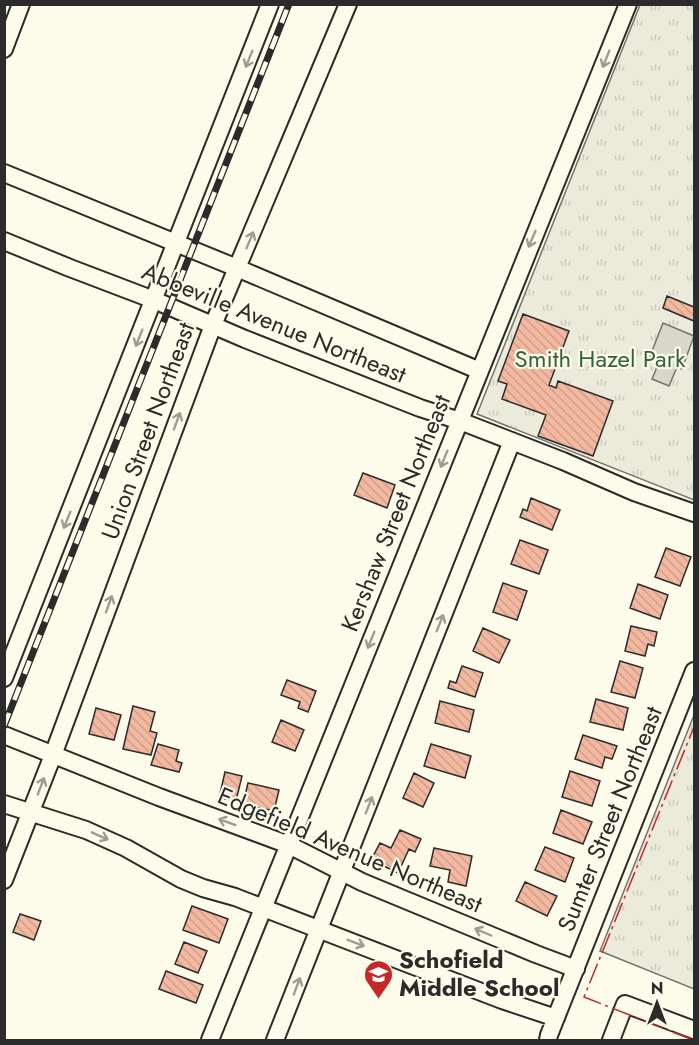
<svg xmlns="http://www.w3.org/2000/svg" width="699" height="1045" font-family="Jost,sans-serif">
<defs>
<pattern id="grass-tufts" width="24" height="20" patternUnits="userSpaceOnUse" patternTransform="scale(1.5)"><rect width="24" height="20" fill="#ecebdb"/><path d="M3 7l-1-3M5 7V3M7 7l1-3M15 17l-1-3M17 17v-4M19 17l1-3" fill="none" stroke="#cbcabc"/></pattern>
<pattern id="building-back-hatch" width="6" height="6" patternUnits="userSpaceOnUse" patternTransform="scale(1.5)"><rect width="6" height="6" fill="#f2b8a0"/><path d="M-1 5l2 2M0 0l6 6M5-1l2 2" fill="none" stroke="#d09e8a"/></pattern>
</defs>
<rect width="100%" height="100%" fill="#fdfbea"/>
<path fill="url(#grass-tufts)" stroke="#74746e" stroke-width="1.5" d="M640,5H694V500L477,414Z
M694,715V989L600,951Z"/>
<path fill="#d8d7c9" stroke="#74746e" stroke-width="1.5" d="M663,323L694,336L682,369L677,367L669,386L652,379L660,360L650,356Z"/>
<path fill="url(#building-back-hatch)" stroke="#2b2b2b" stroke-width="1.5" d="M667,296L694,307V321L663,308Z
M523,314L569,331L549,385L556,388L558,381L613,401L593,456L538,436L546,415L502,399L507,384L498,381Z
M363,473L395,485L387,508L354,495Z
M531,498L560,510L552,530L520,517L523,509L527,511Z
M520,540L548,550L539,574L511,564Z
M666,548L691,557L680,586L655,577Z
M503,583L527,591L517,620L493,612Z
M638,584L668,595L660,619L630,608Z
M631,626L657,632L654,646L648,644L645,656L625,651Z
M483,628L510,640L499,663L473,651Z
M620,661L643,668L635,698L611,692Z
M462,666L483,673L475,697L448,688L450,681L456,683Z
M287,680L316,691L308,712L298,708L300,702L281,695Z
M596,699L628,708L623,730L590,722Z
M440,701L474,710L469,732L435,723Z
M133,706L155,712L150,731L157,733L151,755L123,749Z
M96,708L121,715L114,740L89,734Z
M281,720L304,730L295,751L272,742Z
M583,735L617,746L612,759L605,757L602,768L575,759Z
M158,744L179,750L176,761L182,763L179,772L151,765Z
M431,744L471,756L465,778L424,766Z
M570,771L600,781L592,806L562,797Z
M225,772L242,776L236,801L219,798Z
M414,773L434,783L423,807L403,798Z
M248,783L279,790L274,811L243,804Z
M561,810L592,822L583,844L553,833Z
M400,830L421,839L415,852L409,849L398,873L371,860L380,843L391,848Z
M545,847L574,858L565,882L535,870Z
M434,848L472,856L466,886L448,882L450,870L430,866Z
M525,882L557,896L547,916L516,901Z
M192,906L228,919L219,943L183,930Z
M20,914L41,921L34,940L13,932Z
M184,942L207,951L198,973L175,964Z
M166,971L203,985L196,1003L159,989Z"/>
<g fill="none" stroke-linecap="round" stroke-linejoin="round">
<defs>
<path id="minor" d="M4,49L21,4
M4,173L237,268L480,371
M4,241L70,268L154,300L245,339L420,408L460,421L563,461L634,492L694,513
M4,678L270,4
M4,735L159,797L289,845L362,882L536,954L576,969
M4,804L86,830L126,848L181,879L203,888L235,897L502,1000L556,1018
M4,880L53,755L213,325L348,4
M210,1040L628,4
M275,1040L512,441
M548,1040L549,1035L694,671
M611,1040L625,1004L694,1030"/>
</defs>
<use href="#minor" stroke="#2b2b2b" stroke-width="20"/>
<use href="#minor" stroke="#fdfbea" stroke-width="16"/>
<defs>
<path id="rail" d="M4,726L289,4"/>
</defs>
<use href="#rail" stroke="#2b2b2b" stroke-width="7"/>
<use href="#rail" stroke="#fdfbea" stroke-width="4.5" stroke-dasharray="14" stroke-linecap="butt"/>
<path stroke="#c62828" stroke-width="1.5" stroke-dasharray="21 4.5 3 4.5" stroke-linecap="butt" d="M693,1040L584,997L694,727"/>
</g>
<defs><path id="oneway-shaft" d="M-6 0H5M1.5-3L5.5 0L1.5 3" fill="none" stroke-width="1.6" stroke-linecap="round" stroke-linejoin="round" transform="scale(1.5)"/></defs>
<g stroke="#9e9d94">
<use href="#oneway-shaft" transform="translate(249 59) rotate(112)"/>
<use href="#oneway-shaft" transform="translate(606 59) rotate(112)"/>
<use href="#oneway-shaft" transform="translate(532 239) rotate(113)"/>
<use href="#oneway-shaft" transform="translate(250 240) rotate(-67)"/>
<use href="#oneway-shaft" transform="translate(139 338) rotate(112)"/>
<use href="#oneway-shaft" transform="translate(177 421) rotate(-70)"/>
<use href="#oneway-shaft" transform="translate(444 459) rotate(112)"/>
<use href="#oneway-shaft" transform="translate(67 520) rotate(112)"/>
<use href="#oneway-shaft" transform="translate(109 604) rotate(-70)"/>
<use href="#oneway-shaft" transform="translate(440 623) rotate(-68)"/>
<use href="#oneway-shaft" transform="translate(371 640) rotate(112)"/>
<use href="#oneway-shaft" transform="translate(41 786) rotate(-69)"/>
<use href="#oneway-shaft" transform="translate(369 805) rotate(-69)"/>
<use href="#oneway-shaft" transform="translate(227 822) rotate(-160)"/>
<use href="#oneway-shaft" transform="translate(100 836) rotate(24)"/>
<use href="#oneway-shaft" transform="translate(483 932) rotate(-157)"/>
<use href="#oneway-shaft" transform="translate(356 943) rotate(21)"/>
<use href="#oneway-shaft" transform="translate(297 986) rotate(-69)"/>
</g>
<defs>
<symbol id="school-pin" viewBox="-11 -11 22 30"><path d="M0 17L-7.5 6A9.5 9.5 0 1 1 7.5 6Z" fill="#c62828" stroke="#fdfbea"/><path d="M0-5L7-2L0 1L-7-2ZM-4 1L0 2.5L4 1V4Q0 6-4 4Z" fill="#fff"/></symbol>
</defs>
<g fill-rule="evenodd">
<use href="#school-pin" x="362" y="958" width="33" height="45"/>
</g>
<g text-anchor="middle" stroke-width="4.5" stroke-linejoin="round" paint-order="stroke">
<g font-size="24" fill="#2b2b2b" stroke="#fdfbea">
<text transform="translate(274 323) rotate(22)" y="8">Abbeville Avenue Northeast</text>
<text transform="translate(148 431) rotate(-70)" y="8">Union Street Northeast</text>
<text transform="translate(396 513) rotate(-68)" y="8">Kershaw Street Northeast</text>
<text transform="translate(610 819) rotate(-68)" y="8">Sumter Street Northeast</text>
<text transform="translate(350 850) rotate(23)" y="8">Edgefield Avenue Northeast</text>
</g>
<g font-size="24" fill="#34623c" stroke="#fdfbea">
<text x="600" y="367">Smith Hazel Park</text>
</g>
<g font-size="24" font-weight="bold" fill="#2b2b2b" stroke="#fdfbea" text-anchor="start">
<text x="399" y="968">Schofield<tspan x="399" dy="28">Middle School</tspan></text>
</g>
</g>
<rect width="699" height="1045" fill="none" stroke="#2b2b2b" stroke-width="12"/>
<g transform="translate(657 1003)" stroke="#fdfbea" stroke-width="4.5" paint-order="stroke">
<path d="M0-4.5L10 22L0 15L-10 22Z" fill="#2b2b2b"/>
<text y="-9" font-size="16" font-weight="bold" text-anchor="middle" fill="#2b2b2b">N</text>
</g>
</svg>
